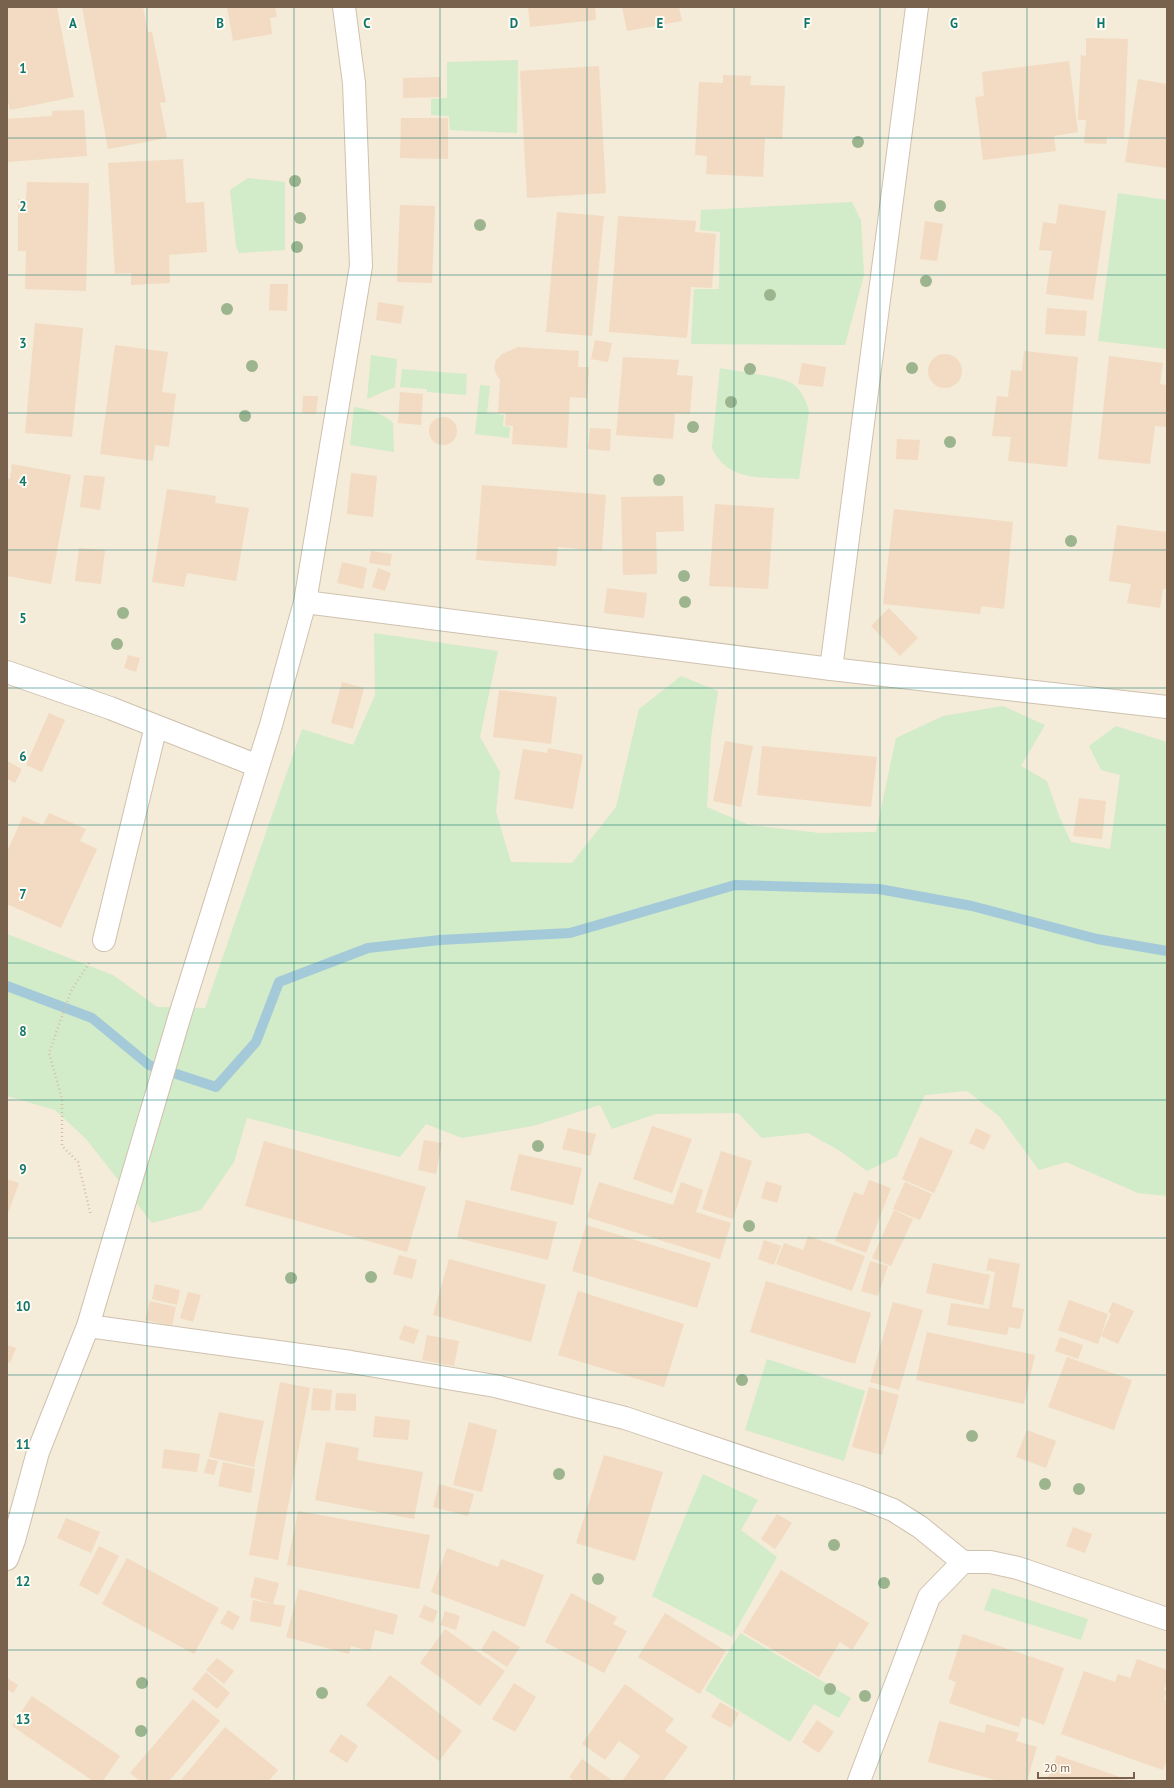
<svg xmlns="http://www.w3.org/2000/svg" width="1174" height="1788" font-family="'PT Sans',sans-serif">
<rect width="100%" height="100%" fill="#fdf8ea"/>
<path fill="#f4ebd8" d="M7,7H1167V1781H7Z"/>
<path fill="#d2ebc8" d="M518,60L517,133L450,130L449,116L431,115V99L447,98V62Z
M248,178L285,182V250L239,253L236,246L230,190Z
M1118,193L1167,200V349L1098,341Z
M852,202L861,220L864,275L845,345L691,344L694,289H719L720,232L700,230L701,210Z
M371,355L397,359L395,387L367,399Z
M720,368C735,371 784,377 793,384C802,391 806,401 809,411L799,479C767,477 727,483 712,448Z
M402,369L467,374L466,395L427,392V389L400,387Z
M480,385L490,386L487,413L504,415L503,426L510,427L509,438L475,434Z
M354,407C370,410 381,412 393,423L394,452L350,445Z
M374,633L498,651L480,737L500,772L496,812L511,862L572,863L616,807L639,709L681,676L718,691L711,738L707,807L749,825L820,833L876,832L896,738L943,716L1003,706L1045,725L1021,766L1047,781L1059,816L1071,842L1110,849L1120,775L1101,770L1089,746L1116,726L1167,742V1196L1138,1193L1066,1162L1039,1170L999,1116L967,1091L925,1095L897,1156L867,1171L840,1151L808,1133L762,1138L738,1113L656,1114L612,1129L600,1105L533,1126L462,1138L426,1124L400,1157L247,1118L234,1162L201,1210L152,1223L86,1139L55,1110L7,1096V934L113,975L157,1007L205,1008L302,729L353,745L375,695Z
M767,1359L865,1391L844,1461L745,1430Z
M703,1474L758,1500L741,1530L777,1557L732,1637L652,1596Z
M992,1588L1088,1619L1081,1640L984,1610Z
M740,1633L851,1698L839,1718L814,1704L790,1742L705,1690Z"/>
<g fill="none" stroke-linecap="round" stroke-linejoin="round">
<path stroke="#a4cad9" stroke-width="10" d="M7,986L92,1018L149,1065L216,1087L256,1042L279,982L368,948L440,940L570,933L735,885L879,889L972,906L1097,939L1167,951"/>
</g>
<path fill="#f2dbc2" d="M7,7H57L74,97L10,110L7,97Z
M82,7H143L148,32H152L166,102L160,103L167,138L108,149Z
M227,7H275L277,17L270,18L272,34L233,41Z
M528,7H595L596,20L530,27Z
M622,7H679L682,21L627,31Z
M1086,38L1128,39L1124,138L1107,137L1106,144L1084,143L1086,120H1078L1081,55L1086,56Z
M1069,61L1078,132L1054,136L1056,151L983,160L975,97L984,96L982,72Z
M599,66L606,193L527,198L520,71Z
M723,75L751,76L750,85L785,86L782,139L765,138L763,177L706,174L707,156L695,155L699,82L723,83Z
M440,77L441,97L403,98V78Z
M1138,79L1167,84V168L1125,162Z
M84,110L87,156L7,162V119L52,116V111Z
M401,118H448V159L400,158Z
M183,159L186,203L204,202L207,252L169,255L170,283L131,285V273L115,274L108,163Z
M27,182L89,183L86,291L25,289L26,251H18V199H26Z
M1059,204L1106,211L1093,300L1046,294L1052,251L1039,250L1043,222L1056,224Z
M400,205L435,206L432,283L397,282Z
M557,212L604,216L592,336L546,332Z
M618,216L696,221L695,232L716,234L712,288L691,287L687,338L609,332Z
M925,221L943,224L937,261L920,259Z
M270,284H288L287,311L269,310Z
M378,302L404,306L401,324L376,320Z
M1047,308L1087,311L1085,336L1045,334Z
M35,323L83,328L72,437L25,433Z
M595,340L612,343L608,362L591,359Z
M115,345L168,352L162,392L176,394L169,447L155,445L153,461L100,454Z
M518,347L579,351L578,367H589L587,398L570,397L567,448L512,444L513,426L505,425L506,413H498L500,379L497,376L494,368L496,360L502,354Z
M1024,351L1078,357L1067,467L1008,461L1011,437L992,436L997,396L1008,397L1011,370L1022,371Z
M928 371a17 17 0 1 1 34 0a17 17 0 1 1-34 0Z
M1109,356L1163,363L1160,384L1167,385V427L1155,426L1150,464L1098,459Z
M623,357L679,360L677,375L693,376L690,414L675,413L673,439L616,435Z
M802,363L826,367L823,387L798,384Z
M400,392L423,394L421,425L398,423Z
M303,396H318L316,414L302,413Z
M429 431a14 14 0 1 1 28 0a14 14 0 1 1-28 0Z
M590,428L611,429L610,451L588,449Z
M897,439L920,440L918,460L896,459Z
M12,464L71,475L51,584L7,576V479H10Z
M351,473L377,476L373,517L347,514Z
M84,475L105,477L100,510L80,507Z
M482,485L606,495L602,551L558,547L556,566L476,560Z
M167,489L216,496L215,503L249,508L236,581L187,573L184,587L152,582Z
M683,496L684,531L656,532L657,574L623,575L621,497Z
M715,504L774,508L768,589L709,586Z
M894,509L1013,522L1004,609L981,606L980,614L883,604Z
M1117,525L1167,532V589H1163L1160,608L1127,603L1131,584L1109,581Z
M79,548L105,550L101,584L75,581Z
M371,551L392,554L390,566L369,563Z
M342,562L367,568L363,589L337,583Z
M378,568L391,573L385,591L372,587Z
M607,588L647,593L644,618L604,613Z
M889,608L918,638L900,656L871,626Z
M128,655L140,658L136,672L124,668Z
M342,682L364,688L353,729L331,723Z
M499,690L557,697L551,744L493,737Z
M49,713L65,720L42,772L26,765Z
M725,741L753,746L741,807L713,801Z
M762,746L877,757L871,807L757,795Z
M548,748L583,755L573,809L514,799L523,749L547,753Z
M7,761L22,769L15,783L7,779Z
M1079,798L1106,801L1102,839L1073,836Z
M49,813L86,829L80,841L97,849L61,928L7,904V852L23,816L43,825Z
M652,1126L692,1139L672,1193L633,1179Z
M568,1128L596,1134L590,1156L562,1149Z
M976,1128L991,1135L984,1150L969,1143Z
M920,1137L953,1151L934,1193L902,1179Z
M424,1140L442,1143L436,1174L418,1170Z
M264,1141L426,1187L407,1252L245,1206Z
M721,1151L752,1161L733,1219L702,1209Z
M519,1154L582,1168L573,1205L510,1190Z
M7,1179L19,1183L7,1216Z
M869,1180L891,1188L866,1253L835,1241L854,1192L863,1195Z
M766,1181L782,1186L777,1203L761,1198Z
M599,1182L673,1205L681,1182L703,1190L696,1212L731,1223L720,1259L587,1217Z
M905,1182L932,1194L920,1220L893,1209Z
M466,1200L557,1222L548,1260L457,1238Z
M894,1210L913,1219L891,1266L872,1258Z
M586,1225L711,1263L697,1308L572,1271Z
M808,1236L865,1256L852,1291L776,1264L784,1243L803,1250Z
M764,1240L781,1246L774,1265L758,1259Z
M399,1255L417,1260L412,1279L393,1274Z
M989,1258L1020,1264L1012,1307L1024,1309L1020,1329L1009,1327L1007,1335L947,1325L951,1303L989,1309L995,1272L986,1270Z
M449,1259L546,1285L531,1342L433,1315Z
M870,1261L888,1266L878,1296L861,1291Z
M933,1263L990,1275L983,1305L926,1293Z
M766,1281L871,1313L855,1364L750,1332Z
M155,1284L180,1290L177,1305L152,1299Z
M578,1291L684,1324L664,1387L558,1355Z
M188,1292L201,1295L193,1322L180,1318Z
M1069,1300L1108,1314L1098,1344L1058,1330Z
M150,1301L176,1307L172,1326L145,1320Z
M893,1302L923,1310L899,1390L870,1382Z
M1113,1302L1134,1311L1118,1344L1101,1336L1111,1314L1108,1312Z
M404,1325L419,1330L414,1344L399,1339Z
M927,1332L1035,1355L1024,1404L916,1380Z
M427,1335L459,1341L454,1366L422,1360Z
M1060,1337L1083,1345L1078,1359L1055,1351Z
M7,1345L16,1348L10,1363L7,1361Z
M1067,1357L1132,1380L1114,1430L1048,1407Z
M280,1382L310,1388L278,1560L249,1555Z
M869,1387L899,1395L882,1455L852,1447Z
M313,1388L332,1390L330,1411L311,1410Z
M336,1393L356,1394V1411L335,1410Z
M219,1412L264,1421L254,1467L209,1457Z
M375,1416L410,1420L408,1440L373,1437Z
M469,1422L497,1430L482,1492L453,1485Z
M1027,1430L1056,1441L1046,1468L1016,1457Z
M326,1442L359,1448L357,1460L423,1472L414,1519L315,1500Z
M164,1449L200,1454L197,1472L162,1468Z
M604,1455L663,1472L635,1561L576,1543Z
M208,1459L218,1461L214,1475L204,1473Z
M223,1462L255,1469L251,1493L218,1486Z
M439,1484L474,1494L468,1516L433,1507Z
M298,1511L430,1535L419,1589L287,1565Z
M777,1514L792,1523L775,1549L761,1539Z
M66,1518L100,1532L91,1553L57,1538Z
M1073,1527L1092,1534L1085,1553L1066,1546Z
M99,1546L119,1556L98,1595L79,1585Z
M447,1548L498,1567L501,1559L544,1575L525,1627L431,1592Z
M127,1558L219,1608L194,1654L102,1604Z
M781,1570L869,1623L852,1650L840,1642L819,1677L743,1632Z
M255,1577L279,1583L273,1604L285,1606L281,1627L250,1621L253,1600L273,1604L250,1597Z
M299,1589L398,1615L393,1635L375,1630L370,1651L351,1646L349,1654L286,1637Z
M571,1593L617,1617L613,1624L627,1631L604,1673L545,1642Z
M424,1605L438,1611L433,1623L419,1617Z
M228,1610L240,1617L233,1630L220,1623Z
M445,1611L460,1616L456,1630L440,1625Z
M665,1613L726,1651L700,1694L638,1657Z
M445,1629L505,1671L480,1706L420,1663Z
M493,1630L520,1647L507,1667L481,1650Z
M963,1634L1064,1668L1044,1725L1022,1717L1019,1727L949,1703L956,1682L948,1679Z
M217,1658L234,1671L224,1684L206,1670Z
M1137,1659L1167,1670V1680L1164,1690L1167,1691L1164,1699L1167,1700V1760L1163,1770L1061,1734L1084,1671L1115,1682L1118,1674L1130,1678Z
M206,1672L230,1693L217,1709L192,1689Z
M390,1675L462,1731L439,1761L366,1705Z
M7,1678L18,1685L13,1693L7,1689Z
M514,1683L536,1697L515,1732L492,1719Z
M625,1684L674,1719L665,1731L688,1747L663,1781H622L640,1756L619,1741L605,1760L582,1744Z
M32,1696L120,1756L103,1781H93L12,1726Z
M193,1699L220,1721L169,1781H140L130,1773Z
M720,1702L739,1713L731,1728L711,1717Z
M817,1720L834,1732L819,1753L802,1742Z
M939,1721L985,1733L986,1724L1019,1733L1016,1741L1037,1747L1027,1781H999L928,1762Z
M225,1727L278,1770L269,1781H180Z
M341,1734L358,1746L347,1763L329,1751Z
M1057,1755L1131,1781H1047Z
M582,1759L613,1781H574L569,1777Z"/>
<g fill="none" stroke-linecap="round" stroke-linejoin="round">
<defs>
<path id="street" d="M305,602L831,669L1167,707
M831,669L917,7
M7,672L110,708L258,766
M104,940L156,726
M88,1326L351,1362L495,1386L625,1418L857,1496L893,1510L920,1527L963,1562
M7,1559L14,1540L38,1452L88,1326L180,1015L271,725L305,602L361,266L354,83L344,7
M859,1781L929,1597L963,1562H990L1018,1568L1167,1619"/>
</defs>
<use href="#street" stroke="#cfc1af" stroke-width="24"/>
<path stroke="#d8bfa4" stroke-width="2.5" stroke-dasharray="1 3" stroke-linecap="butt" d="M89,963L71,991L49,1053L62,1099V1146L78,1162L91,1216"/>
<use href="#street" stroke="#fff" stroke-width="22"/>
</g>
<g fill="#9db58f">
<circle cx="858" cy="142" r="6"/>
<circle cx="295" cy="181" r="6"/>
<circle cx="940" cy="206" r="6"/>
<circle cx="300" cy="218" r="6"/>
<circle cx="480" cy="225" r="6"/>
<circle cx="297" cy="247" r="6"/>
<circle cx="926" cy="281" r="6"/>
<circle cx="770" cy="295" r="6"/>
<circle cx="227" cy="309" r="6"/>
<circle cx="252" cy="366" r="6"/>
<circle cx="912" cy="368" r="6"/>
<circle cx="750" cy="369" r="6"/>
<circle cx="731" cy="402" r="6"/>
<circle cx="245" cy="416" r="6"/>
<circle cx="693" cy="427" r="6"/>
<circle cx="950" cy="442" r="6"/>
<circle cx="659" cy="480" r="6"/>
<circle cx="1071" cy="541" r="6"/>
<circle cx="684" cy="576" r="6"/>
<circle cx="685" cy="602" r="6"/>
<circle cx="123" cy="613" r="6"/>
<circle cx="117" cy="644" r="6"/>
<circle cx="538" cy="1146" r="6"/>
<circle cx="749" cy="1226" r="6"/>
<circle cx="371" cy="1277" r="6"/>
<circle cx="291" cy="1278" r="6"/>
<circle cx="742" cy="1380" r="6"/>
<circle cx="972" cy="1436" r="6"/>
<circle cx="559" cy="1474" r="6"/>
<circle cx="1045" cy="1484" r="6"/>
<circle cx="1079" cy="1489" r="6"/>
<circle cx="834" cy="1545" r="6"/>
<circle cx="598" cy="1579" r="6"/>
<circle cx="884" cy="1583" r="6"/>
<circle cx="142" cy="1683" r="6"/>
<circle cx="830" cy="1689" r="6"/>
<circle cx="322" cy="1693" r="6"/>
<circle cx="865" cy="1696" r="6"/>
<circle cx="141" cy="1731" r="6"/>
</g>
<path fill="none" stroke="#0f766e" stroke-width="1" stroke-opacity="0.55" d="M147,7V1781M294,7V1781M440,7V1781M587,7V1781M734,7V1781M880,7V1781M1027,7V1781M7,138H1167M7,275H1167M7,413H1167M7,550H1167M7,688H1167M7,825H1167M7,963H1167M7,1100H1167M7,1238H1167M7,1375H1167M7,1513H1167M7,1650H1167"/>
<g font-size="13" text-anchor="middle" font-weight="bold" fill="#0f766e" stroke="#fffbf1" stroke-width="4" stroke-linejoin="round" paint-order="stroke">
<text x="73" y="28">A</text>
<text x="220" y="28">B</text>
<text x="367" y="28">C</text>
<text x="514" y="28">D</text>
<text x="660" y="28">E</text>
<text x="807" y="28">F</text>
<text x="954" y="28">G</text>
<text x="1101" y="28">H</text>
<text x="23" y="73">1</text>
<text x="23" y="211">2</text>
<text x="23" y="348">3</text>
<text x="23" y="486">4</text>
<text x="23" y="623">5</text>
<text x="23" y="761">6</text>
<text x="23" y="899">7</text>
<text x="23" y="1036">8</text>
<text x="23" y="1174">9</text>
<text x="23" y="1311">10</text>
<text x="23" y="1449">11</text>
<text x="23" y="1586">12</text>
<text x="23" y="1724">13</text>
</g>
<rect width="1174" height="1788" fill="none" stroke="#78624d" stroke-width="16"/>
<path d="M1038 1772v6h96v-6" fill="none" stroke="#78624d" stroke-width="2"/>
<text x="1044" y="1772" font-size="12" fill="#78624d" stroke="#fffbf1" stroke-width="3" paint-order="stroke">20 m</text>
</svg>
